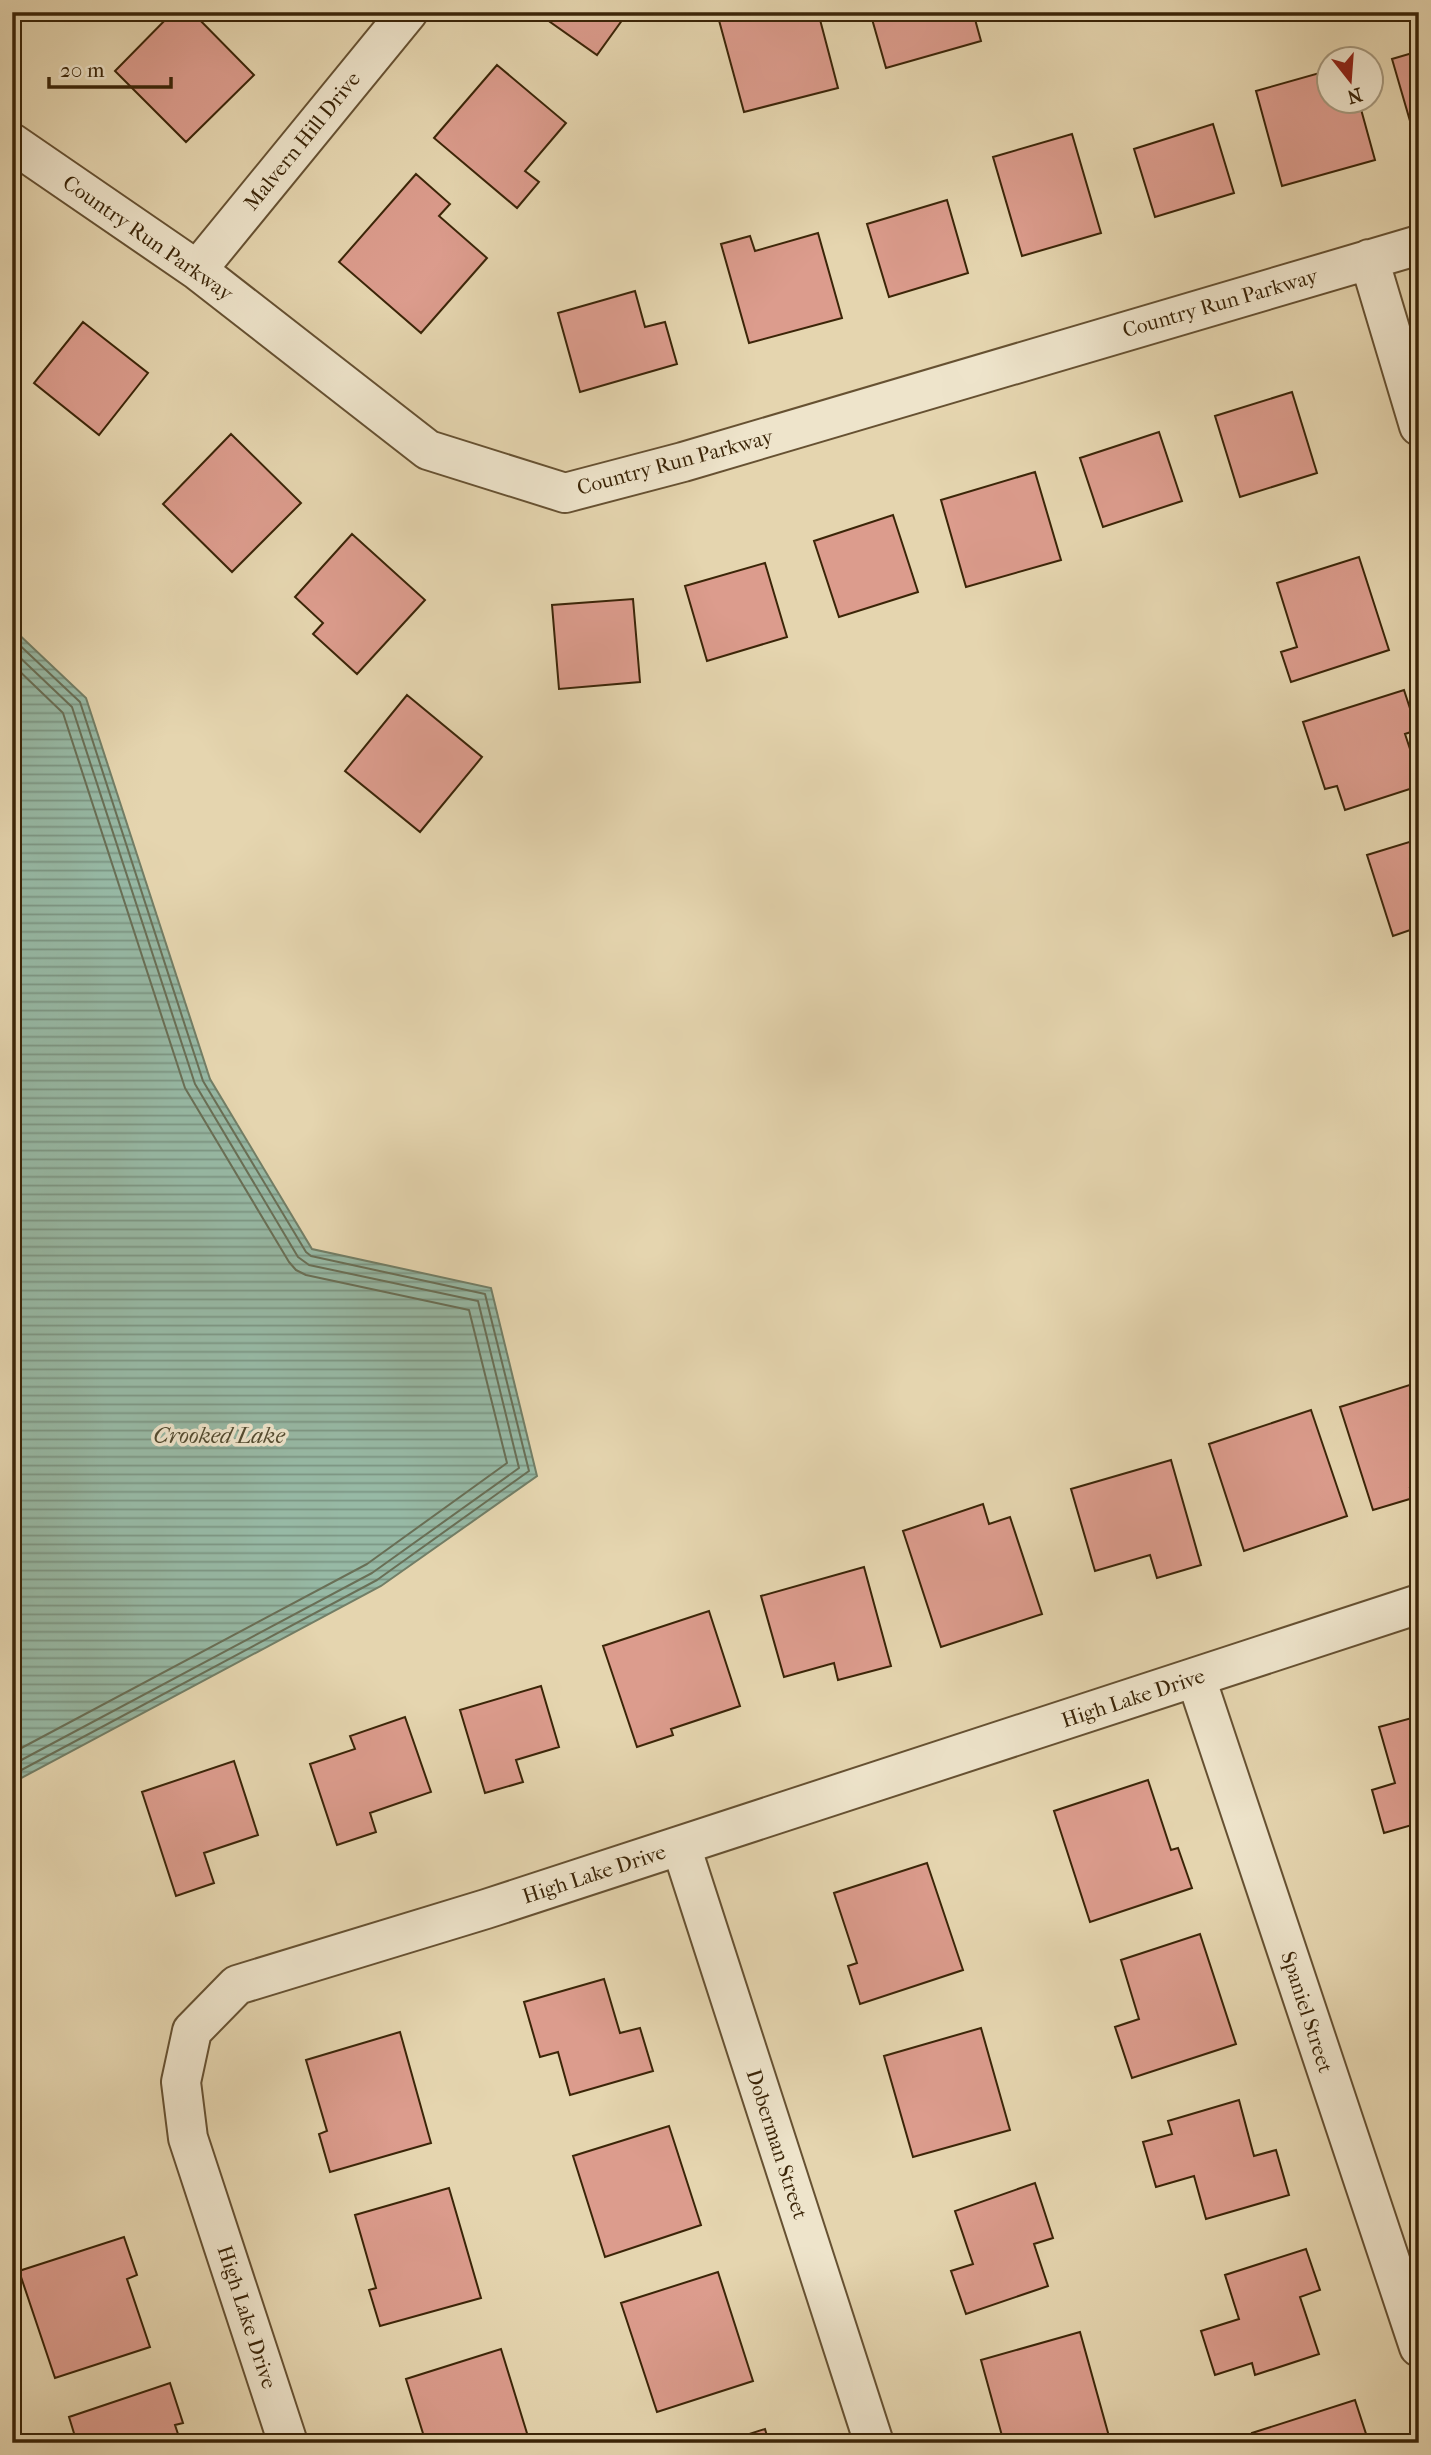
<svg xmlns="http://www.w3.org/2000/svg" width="1431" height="2455" font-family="'IM FELL French Canon',serif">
<defs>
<pattern id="water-rules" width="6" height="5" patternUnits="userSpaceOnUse" patternTransform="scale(1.75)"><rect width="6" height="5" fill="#97b9a5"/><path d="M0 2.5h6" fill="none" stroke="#7c9684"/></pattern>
</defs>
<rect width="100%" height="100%" fill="#e5d5af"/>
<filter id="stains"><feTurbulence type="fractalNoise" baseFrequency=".00286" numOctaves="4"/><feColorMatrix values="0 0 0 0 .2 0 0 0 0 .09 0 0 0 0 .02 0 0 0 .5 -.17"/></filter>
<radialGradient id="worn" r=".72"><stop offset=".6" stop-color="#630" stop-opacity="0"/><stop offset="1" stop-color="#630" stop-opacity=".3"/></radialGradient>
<path fill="url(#water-rules)" stroke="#727e66" stroke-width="2" d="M12,628L86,698L210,1079L312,1249L491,1288L537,1476L381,1586L12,1783Z"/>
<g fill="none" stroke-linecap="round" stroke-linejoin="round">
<path stroke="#696f56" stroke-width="2" d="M12,638L80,702L203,1081L306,1252L311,1256L485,1294L529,1471L377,1580L12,1775
M12,650L72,707L195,1084L298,1257L309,1265L478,1301L519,1468L372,1573L12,1765
M12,664L63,713L185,1088L289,1262L296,1270L306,1275L469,1310L507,1463L367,1564L12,1753"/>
</g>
<path fill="#dc9c8d" stroke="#3b2508" stroke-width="2" d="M173,12H192L254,75L186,142L115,71Z
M536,12H628L597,55Z
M818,12L838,88L744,112L717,13Z
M870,12H973L981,41L886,68Z
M1419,51V152L1392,59Z
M497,65L566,123L525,171L539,182L517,208L434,138Z
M1330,70V102H1359L1375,160L1282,186L1256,91Z
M1213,124L1234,193L1155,217L1134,149Z
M1072,134L1101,233L1022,256L993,157Z
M416,174L450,204L439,216L487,258L421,333L339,262Z
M947,200L968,273L889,297L867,224Z
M818,233L842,318L749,343L721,244L750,236L755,251Z
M635,291L645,327L665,322L677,364L580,392L558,313Z
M83,322L148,373L99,435L34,383Z
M1292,392L1317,473L1240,497L1215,416Z
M1159,432L1182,501L1103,527L1080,458Z
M231,434L301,503L232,572L163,504Z
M1035,472L1061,560L966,587L941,500Z
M893,515L918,592L839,617L814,541Z
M352,534L425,600L357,674L313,634L323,623L295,597Z
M1359,557L1389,650L1291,682L1281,652L1297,647L1277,583Z
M765,563L787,637L707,661L685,586Z
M633,599L640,682L559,689L552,605Z
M1404,690L1417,730L1405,734L1419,776V786L1345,810L1337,786L1325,789L1303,722Z
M407,695L482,757L420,832L345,771Z
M1419,839V927L1393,936L1367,855Z
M1419,1382V1485L1410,1488L1413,1498L1373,1510L1340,1407Z
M1311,1410L1347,1516L1244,1551L1209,1444Z
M1171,1460L1201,1565L1157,1578L1150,1555L1095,1571L1071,1489Z
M983,1504L989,1524L1010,1517L1042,1614L941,1647L903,1531Z
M864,1567L891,1666L838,1680L834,1663L784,1677L761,1596Z
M709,1611L740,1706L671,1729L673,1735L637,1747L603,1646Z
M541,1686L559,1747L516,1760L523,1782L485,1793L460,1710Z
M1419,1716V1823L1384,1833L1372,1790L1395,1783L1379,1727Z
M405,1717L431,1792L370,1813L376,1832L337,1845L310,1764L355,1749L350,1736Z
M234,1761L258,1835L204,1853L214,1883L176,1896L142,1792Z
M1148,1780L1171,1850L1178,1848L1192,1888L1090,1922L1054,1811Z
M927,1863L963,1970L860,2004L848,1966L857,1963L834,1893Z
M1200,1934L1236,2044L1132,2078L1115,2027L1139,2019L1121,1960Z
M604,1979L620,2033L640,2028L653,2071L570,2095L558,2052L540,2057L524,2002Z
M981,2028L1010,2130L913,2157L884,2056Z
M400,2032L431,2143L330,2172L319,2134L327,2131L306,2060Z
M1239,2100L1254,2156L1276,2150L1289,2195L1206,2219L1194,2176L1156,2187L1143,2142L1172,2134L1168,2121Z
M669,2126L701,2225L605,2257L573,2156Z
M1035,2183L1053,2238L1034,2244L1048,2286L966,2314L951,2271L973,2264L955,2211Z
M449,2188L481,2298L380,2326L369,2290L376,2288L355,2215Z
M124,2237L137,2275L127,2279L150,2347L55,2378L19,2271Z
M1306,2249L1320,2290L1300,2297L1319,2354L1255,2375L1252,2363L1215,2375L1201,2331L1239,2319L1225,2275Z
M718,2272L753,2381L657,2412L621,2303Z
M1080,2332L1110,2440L1102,2443H1004L981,2360Z
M501,2349L530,2443H426L406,2379Z
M170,2383L183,2423L175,2425L181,2443H77L69,2417Z
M1355,2400L1368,2440L1360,2443H1255L1252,2433Z
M765,2429L769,2443H721Z"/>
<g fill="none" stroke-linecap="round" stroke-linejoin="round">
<defs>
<path id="minor" d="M12,143L197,270L428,450L565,493L683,462L1419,245
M1369,259L1419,426
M197,270L408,12
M1196,1678L1419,2347
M681,1846L874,2443
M288,2443L188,2138L181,2082L192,2031L237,1985L486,1909L1419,1604"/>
</defs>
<use href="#minor" stroke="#665132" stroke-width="42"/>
<use href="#minor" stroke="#eee4cb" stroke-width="38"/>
</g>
<g text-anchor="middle" stroke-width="7" stroke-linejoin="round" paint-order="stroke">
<g font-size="21" fill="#3b2508" stroke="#eee4cb">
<text transform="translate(302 141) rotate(-51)" y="7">Malvern Hill Drive</text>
<text transform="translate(148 238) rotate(35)" y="7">Country Run Parkway</text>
<text transform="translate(1220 303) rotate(-16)" y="7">Country Run Parkway</text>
<text transform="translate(675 462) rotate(-15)" y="7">Country Run Parkway</text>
<text transform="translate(1133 1698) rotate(-18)" y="7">High Lake Drive</text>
<text transform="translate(594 1874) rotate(-18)" y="7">High Lake Drive</text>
<text transform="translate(1307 2012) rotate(72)" y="7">Spaniel Street</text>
<text transform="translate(777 2144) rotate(72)" y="7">Doberman Street</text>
<text transform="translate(247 2317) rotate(72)" y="7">High Lake Drive</text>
</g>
<g font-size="23" font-style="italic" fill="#524a2f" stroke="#eee4cb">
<text x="219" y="1443">Crooked Lake</text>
</g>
</g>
<rect width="1431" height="2455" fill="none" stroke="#e5d5af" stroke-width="42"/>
<rect x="14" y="14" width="1403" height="2427" fill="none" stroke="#3b2508" stroke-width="3.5"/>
<rect x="21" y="21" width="1389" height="2413" fill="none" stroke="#3b2508" stroke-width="2"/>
<g transform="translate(1350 80) rotate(163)"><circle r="33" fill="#eee4cb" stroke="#a6987d" stroke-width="2"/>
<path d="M0-5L12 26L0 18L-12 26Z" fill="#8f2418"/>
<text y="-10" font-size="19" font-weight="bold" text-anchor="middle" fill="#3b2508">N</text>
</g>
<path d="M49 77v10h122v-10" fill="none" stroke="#3b2508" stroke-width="3.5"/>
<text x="60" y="77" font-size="21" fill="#3b2508" stroke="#eee4cb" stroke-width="5" paint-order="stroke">20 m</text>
<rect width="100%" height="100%" filter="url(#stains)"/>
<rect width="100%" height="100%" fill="url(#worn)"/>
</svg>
